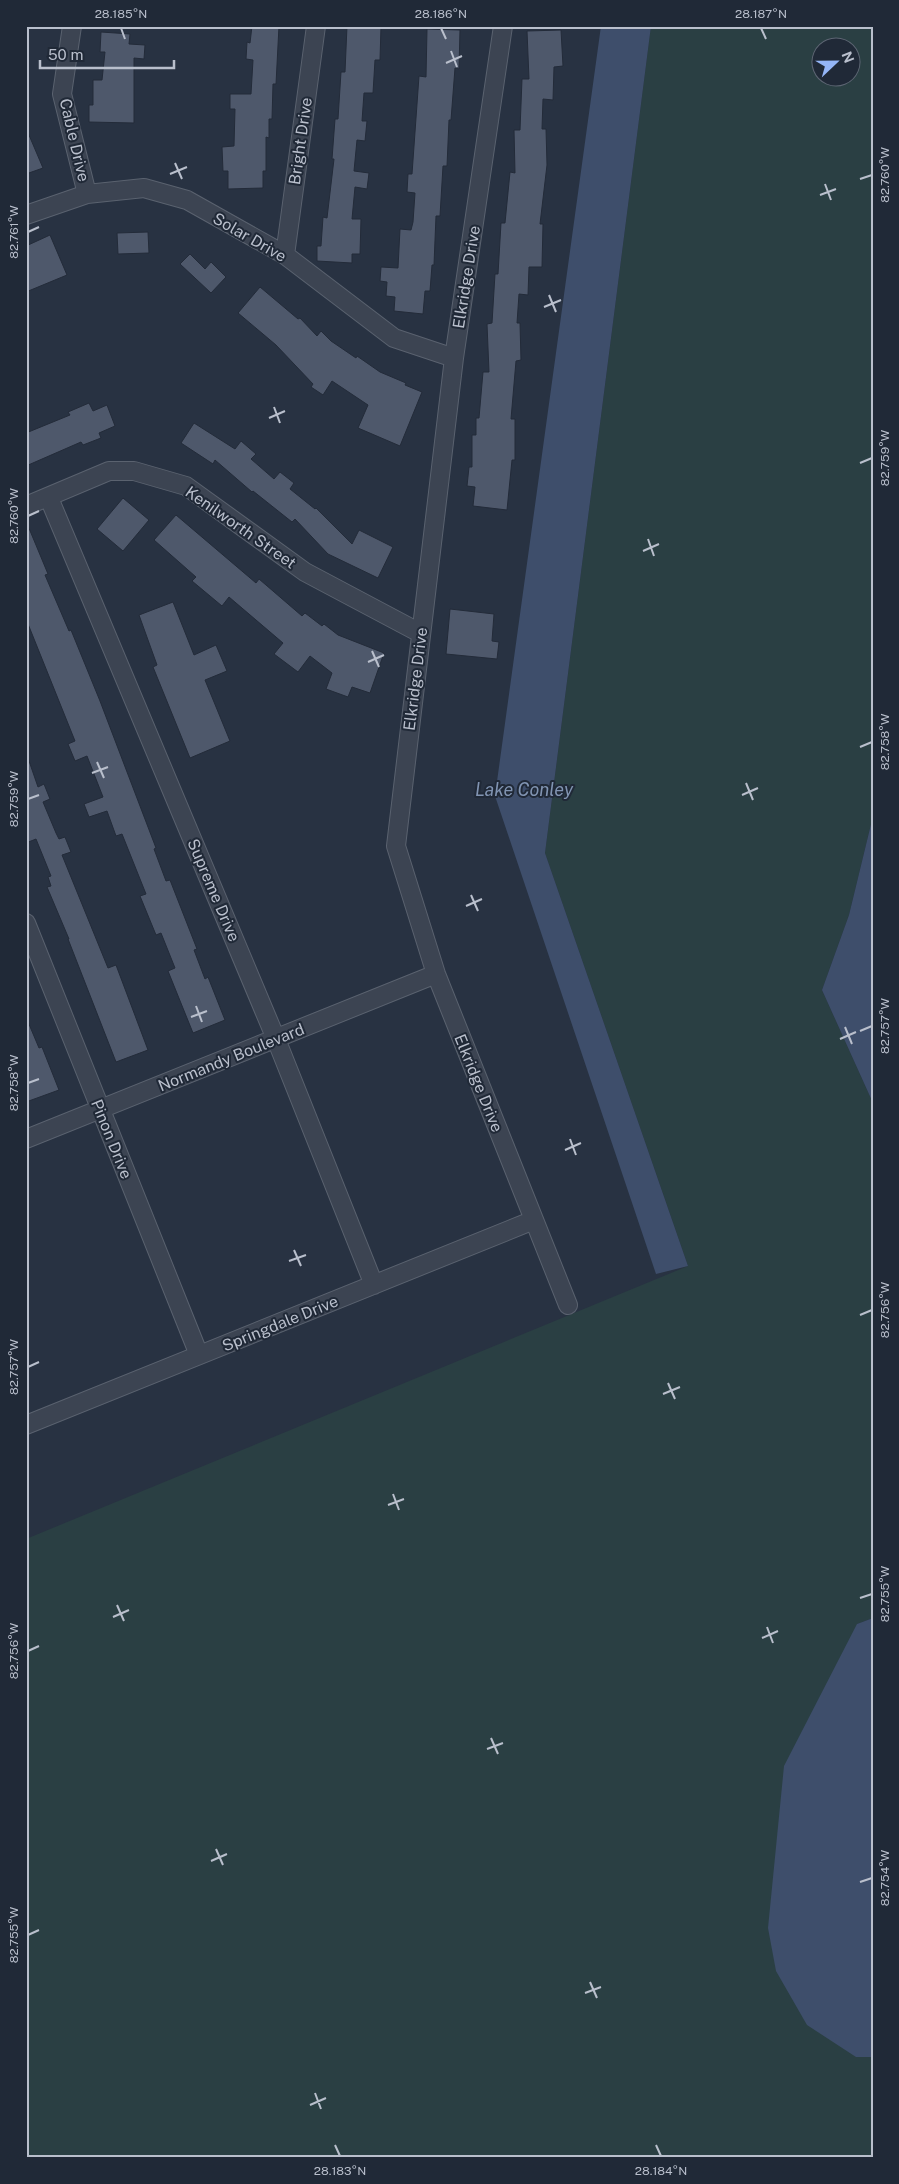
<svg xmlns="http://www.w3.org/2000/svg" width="899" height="2184" font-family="'Public Sans',sans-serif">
<rect width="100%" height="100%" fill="#283242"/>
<path fill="#2a3f43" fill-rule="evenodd" d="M651,26H873V816L849,915L822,990L873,1103V1618L857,1624L856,2057H873V2158H26V1539L688,1266L545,853ZM822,48H852V78H822Z"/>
<path fill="#3e4e6b" d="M601,26H651L545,853L688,1266L656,1274L495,796Z
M873,816V1103L822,990L849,915Z
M873,1618V2057H856L807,2025L776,1971L768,1928L784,1766L857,1624Z"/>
<path fill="#4e586b" stroke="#232b39" d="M252,26H279L276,84H273L272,119H269V138L266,137V171H263V188L228,189V171H223L222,147L234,146L235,109H230V94H251L253,60L246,59L247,42L250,43Z
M347,26L381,27L380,60H375L373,93H364L362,121H367L365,141L357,140L354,171L369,173L367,189L355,187L352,219H361L360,254H352V263L317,261V246H321L323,217L327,218L334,159H332L335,119H338L341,72H345Z
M427,29L460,30L459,69L455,68L451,120H449L447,166H443L440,216H436L434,265H432L430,291H425L423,314L394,311L395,297L386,296L387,282L380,281L381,267L398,268L400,229L411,230L413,222L415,193L407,192L408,174H412L419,76L426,77Z
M561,30L563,66L554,67L553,100L543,99L542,129H546L547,165L540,224H543L542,267H529L528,295L519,294L517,323H520L521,360L516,361L511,419H515V460H512L507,510L473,506L475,487L467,486L469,467H472V435H476V418H479L483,372H489L487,324L492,323L495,274H498L501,223H505L510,172L515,173L514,130H520L522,79H529L527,31Z
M101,32L130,34L129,44L145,45L144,59L134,58V123L89,122V105H93V80H102L105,52H100Z
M26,128L43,168L26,174Z
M148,232L149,253L118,254L117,233Z
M50,235L67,275L26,292V246Z
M190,254L205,269L211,262L226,277L211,293L180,264Z
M260,287L298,319L300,318L317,336L321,331L331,341L356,358L357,356L380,372L406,383L405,385L422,392L400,446L358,428L368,405L332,381L323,395L311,387L313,384L276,345L238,313Z
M89,403L93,411L107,405L115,426L99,433L101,438L83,445L81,442L26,466V433L70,415L68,412Z
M194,423L235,449L241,441L256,454L251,459L274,479L280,472L294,483L290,489L315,509L316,508L352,544L359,530L393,547L378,578L328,554L295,519L292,522L253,491L252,492L215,460L213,464L181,443Z
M123,498L149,520L123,551L97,529Z
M176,515L256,583L259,579L302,616L305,613L322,626L324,624L338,635L384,653L370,693L352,687L348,697L326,689L332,673L310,656L298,672L274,654L283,643L229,597L222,606L192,581L196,577L154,540Z
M26,521L48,574L45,575L69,631L71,630L100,701L156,848L154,849L166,881L170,880L197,949L194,950L205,979L208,977L225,1020L193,1033L168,971L175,968L161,933L156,935L140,896L146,894L122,834L116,836L107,811L89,817L84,804L103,797L87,756L75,761L68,744L75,741L26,619Z
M173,602L194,655L216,645L227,671L205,680L230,741L190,758L153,667L157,665L139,615Z
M450,609L494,614L492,641L499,642L497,659L446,654Z
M26,758H28L38,787L44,784L50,799L43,802L56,833L59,839L65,837L71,852L62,855L108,968L116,965L148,1050L116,1062L68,939H69L47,887L51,886L48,877L51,876L36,839L26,843Z
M26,1017L39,1048L42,1047L59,1090L26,1102Z"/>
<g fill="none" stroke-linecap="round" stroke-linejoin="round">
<defs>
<path id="minor" d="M72,26L62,94L87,194
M503,26L454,358L396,846L436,974L568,1305
M26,215L87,194L144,188L187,200L285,255L394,338L454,358
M285,255L316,26
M49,498L276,1039L374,1285
M26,506L109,471H134L186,486L305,572L420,633
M26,923L199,1355
M26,1139L436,974
M26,1425L534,1220"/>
</defs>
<use href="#minor" stroke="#5a626f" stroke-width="20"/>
<use href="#minor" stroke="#3c4452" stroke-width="18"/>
</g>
<path fill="none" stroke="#b9bfcc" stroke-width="2" d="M121,28L125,39M441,28L446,39M761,28L766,39M451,51L457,67M446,63L462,56M175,163L182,179M170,174L187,167M860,179L872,175M825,184L831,200M820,195L836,189M28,232L39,227M549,295L556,312M544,307L561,300M274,407L280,423M269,418L285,411M860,463L872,458M28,516L39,511M648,539L654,556M643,551L659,544M372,651L379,667M368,662L384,655M860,747L872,742M97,762L104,778M92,773L108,767M746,783L753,800M742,795L758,788M28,799L39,795M471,895L478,911M466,906L482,899M196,1006L202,1022M191,1017L207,1011M845,1027L852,1044M860,1031L872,1026M840,1039L856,1032M28,1083L39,1079M570,1139L576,1155M565,1150L581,1143M294,1250L301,1266M289,1261L306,1255M860,1315L872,1310M28,1367L39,1362M668,1383L675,1399M663,1394L680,1387M393,1494L399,1510M388,1505L404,1499M860,1598L872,1594M117,1605L124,1621M113,1617L129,1610M767,1627L773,1643M762,1638L778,1631M28,1651L39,1646M491,1738L498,1754M487,1749L503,1743M216,1849L223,1865M211,1861L227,1854M860,1882L872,1878M28,1935L39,1930M590,1982L597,1998M585,1993L601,1987M315,2093L321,2109M310,2105L326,2098M335,2145L340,2156M656,2145L661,2156"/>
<g text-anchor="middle" stroke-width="4" stroke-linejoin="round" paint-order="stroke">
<g font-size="16" fill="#b9bfcc" stroke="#202937">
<text transform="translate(75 140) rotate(77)" y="6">Cable Drive</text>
<text transform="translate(300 141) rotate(-82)" y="6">Bright Drive</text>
<text transform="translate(250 237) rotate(30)" y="6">Solar Drive</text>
<text transform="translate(466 277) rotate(-81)" y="6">Elkridge Drive</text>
<text transform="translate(241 527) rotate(35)" y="6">Kenilworth Street</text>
<text transform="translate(415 679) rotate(-83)" y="6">Elkridge Drive</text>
<text transform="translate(214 890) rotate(67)" y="6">Supreme Drive</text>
<text transform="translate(231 1057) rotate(-22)" y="6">Normandy Boulevard</text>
<text transform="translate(479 1083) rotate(68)" y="6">Elkridge Drive</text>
<text transform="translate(112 1139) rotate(68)" y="6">Pinon Drive</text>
<text transform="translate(280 1323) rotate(-22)" y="6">Springdale Drive</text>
</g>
<g font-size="18" font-style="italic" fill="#8194b2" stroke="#202937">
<text x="524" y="796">Lake Conley</text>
</g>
</g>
<rect width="899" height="2184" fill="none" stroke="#202937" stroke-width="55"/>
<g transform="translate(836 62) rotate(68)"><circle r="24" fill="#202937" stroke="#5d6573"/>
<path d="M0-4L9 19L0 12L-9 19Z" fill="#94b5f6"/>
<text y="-8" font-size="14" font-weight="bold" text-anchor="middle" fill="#b9bfcc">N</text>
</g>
<path d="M40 60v8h134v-8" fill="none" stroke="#b9bfcc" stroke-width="2.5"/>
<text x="48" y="60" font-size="15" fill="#b9bfcc" stroke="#202937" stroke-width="4" paint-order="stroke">50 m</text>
<rect x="28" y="28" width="844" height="2128" fill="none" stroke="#b9bfcc" stroke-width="2"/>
<g font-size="12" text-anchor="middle" fill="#b9bfcc">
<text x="121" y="18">28.185°N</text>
<text x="441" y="18">28.186°N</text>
<text x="761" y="18">28.187°N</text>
<text transform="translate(885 175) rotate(-90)" y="4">82.760°W</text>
<text transform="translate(14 232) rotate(-90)" y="4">82.761°W</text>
<text transform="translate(885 458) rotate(-90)" y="4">82.759°W</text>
<text transform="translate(14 516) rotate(-90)" y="4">82.760°W</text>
<text transform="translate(885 742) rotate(-90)" y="4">82.758°W</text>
<text transform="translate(14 799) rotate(-90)" y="4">82.759°W</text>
<text transform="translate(885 1026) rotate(-90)" y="4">82.757°W</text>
<text transform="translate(14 1083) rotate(-90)" y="4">82.758°W</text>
<text transform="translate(885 1310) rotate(-90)" y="4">82.756°W</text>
<text transform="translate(14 1367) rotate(-90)" y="4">82.757°W</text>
<text transform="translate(885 1594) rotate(-90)" y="4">82.755°W</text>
<text transform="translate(14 1651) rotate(-90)" y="4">82.756°W</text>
<text transform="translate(885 1878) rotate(-90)" y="4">82.754°W</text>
<text transform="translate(14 1935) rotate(-90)" y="4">82.755°W</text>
<text x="340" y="2175">28.183°N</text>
<text x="661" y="2175">28.184°N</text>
</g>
</svg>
